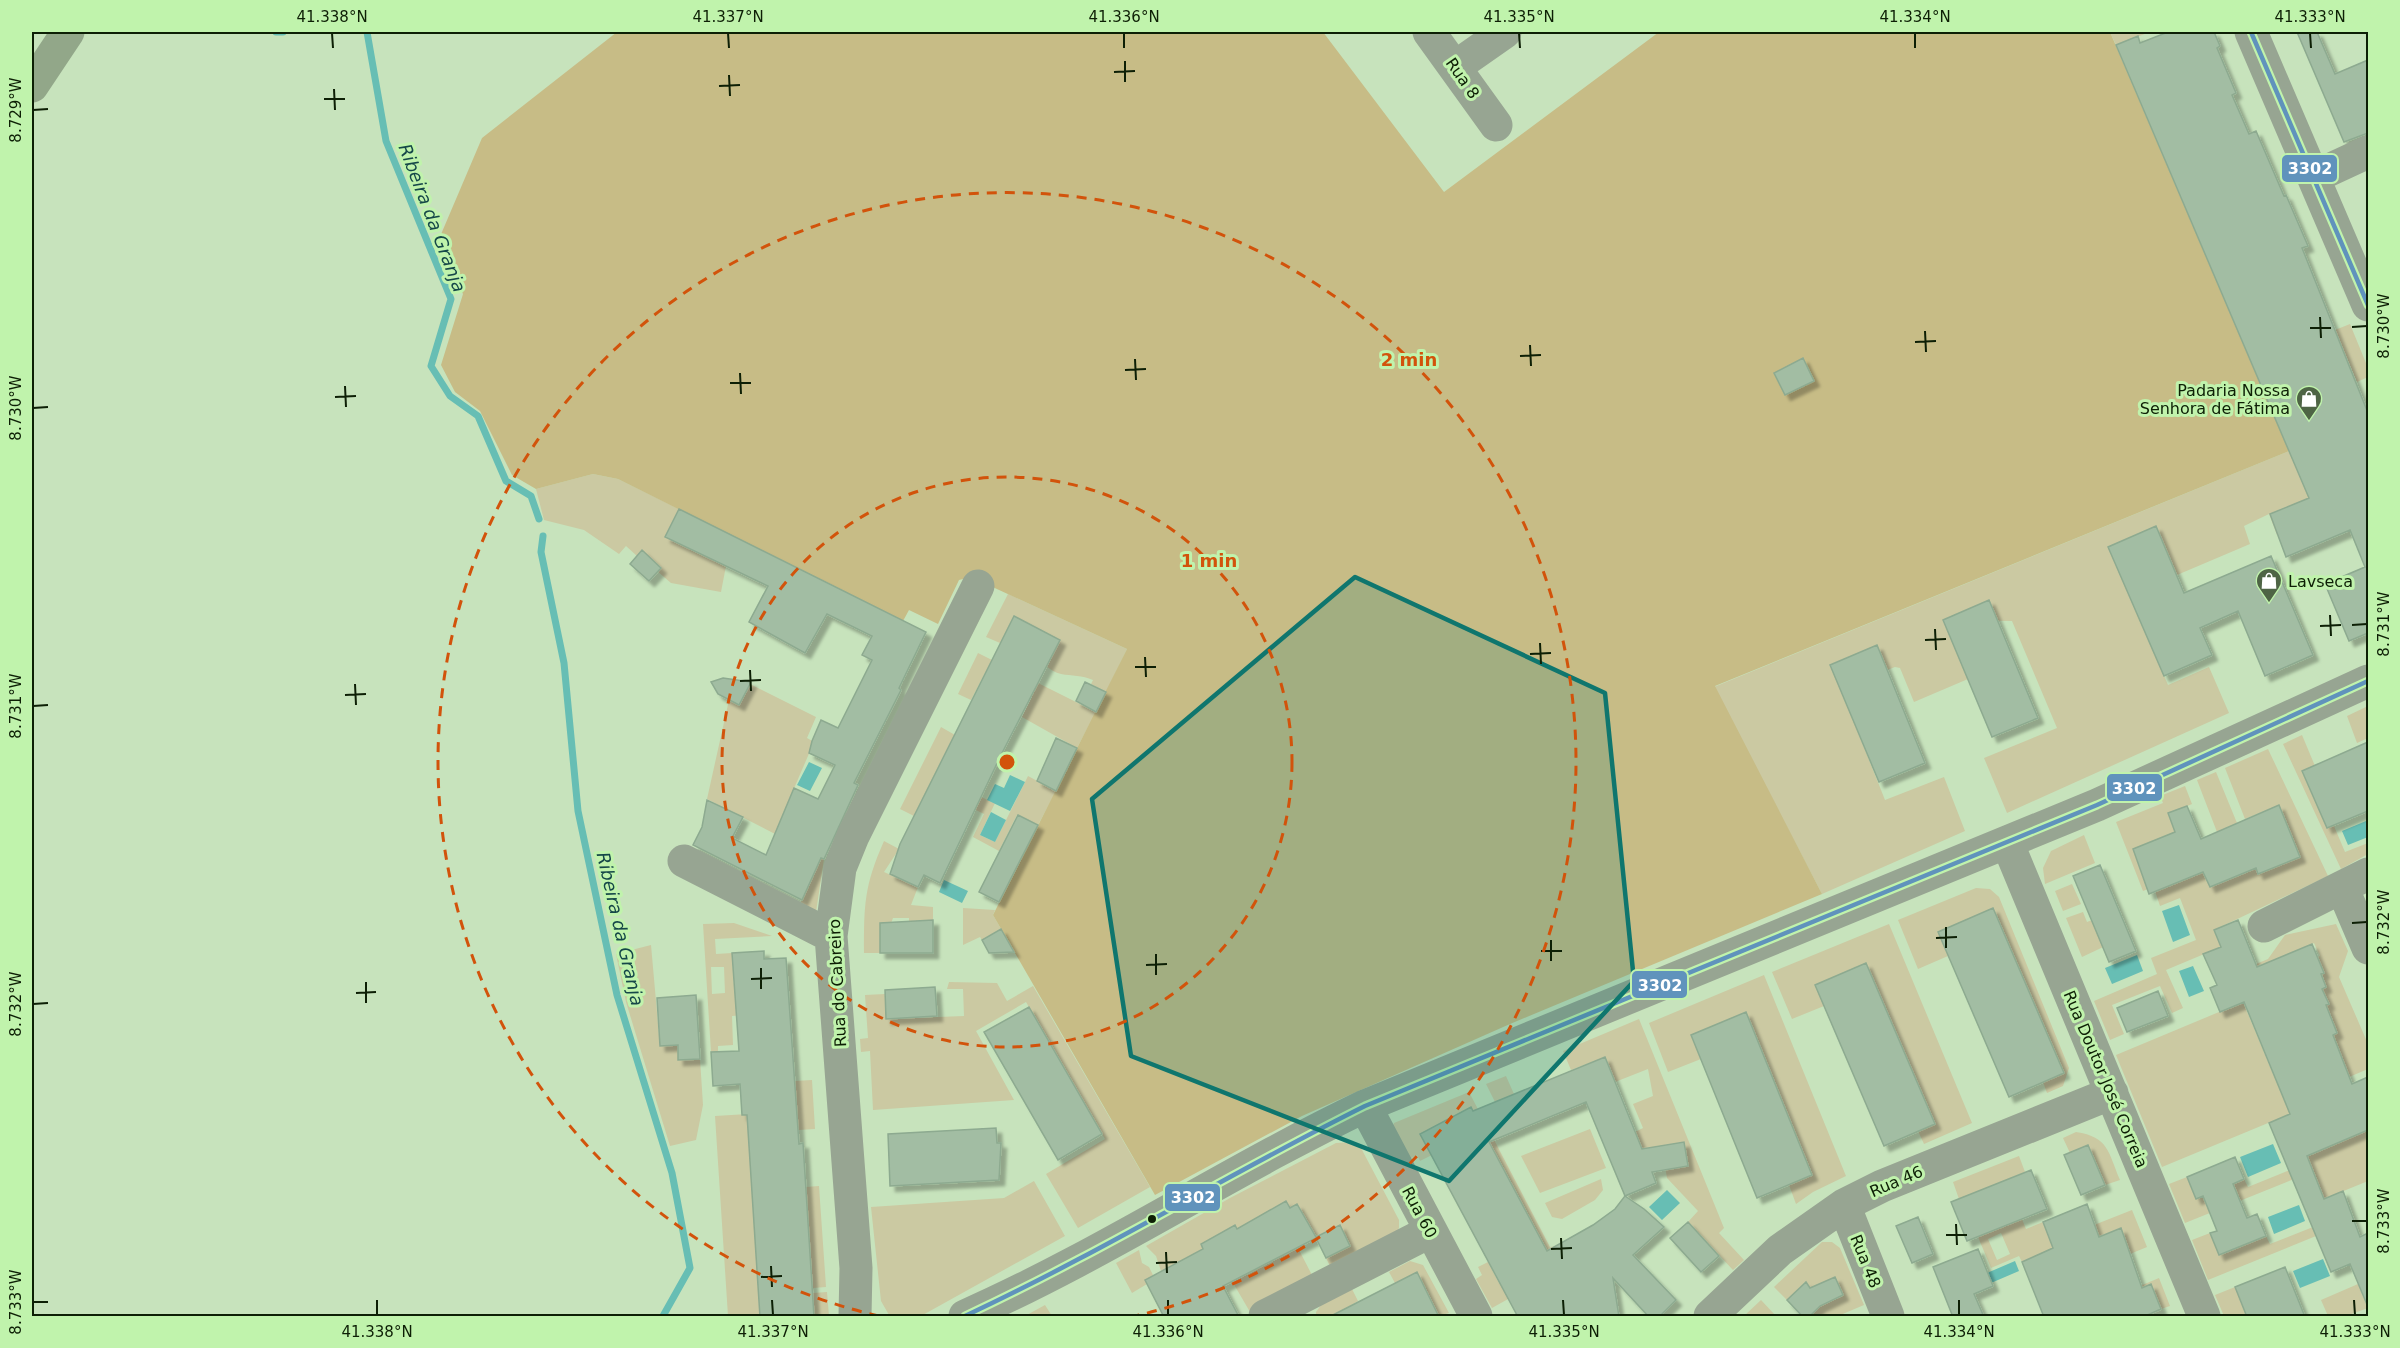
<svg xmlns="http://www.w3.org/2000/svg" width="2400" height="1348" font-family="'DejaVu Sans',sans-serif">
<defs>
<filter id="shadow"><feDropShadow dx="5.5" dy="5.5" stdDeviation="1.5" flood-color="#0004"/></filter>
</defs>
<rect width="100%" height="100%" fill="#c7e3bc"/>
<path fill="#cbc9a2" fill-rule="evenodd" d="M2110,32H2150L2116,45Z
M2350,324L2368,368V377L2357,382L2335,330Z
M2289,451L2318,518L2277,535L2269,514L2244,526L2250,544L2177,575L2156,526L2108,547L2168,685L2209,667L2229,713L2007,813L1984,758L2057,728L2012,621L1943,620L1968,679L1914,702L1900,668L1895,667L1887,670L1877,646L1831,664L1885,800L1944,777L1965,831L1822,894L1714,687Z
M593,474L618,479L679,509L666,537L726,566L721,592L671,583L657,571L661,567L642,551L637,556L626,546L619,554L584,530L544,520L536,489Z
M1008,594L1127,649L1106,692L1091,684L1093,680C1082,675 1072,676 1061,674C1038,668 1025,635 1014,617L1000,643L986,637Z
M978,653L1096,712L1077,748L1022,717L1032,697L985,673L971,700L958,694Z
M750,684L816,717L807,738L814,742L789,800L808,808L813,797L846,813L839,827L817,817L809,834L781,819L775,834L707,799L729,700L739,705Z
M2368,706V738L2357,743L2347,716Z
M941,727L955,735L943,759L989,782L981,797L995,803L980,835L995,842L1028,776L1056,791L1038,825L1017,815L999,851L973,837L984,814L929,787L914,816L900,809Z
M2302,735L2315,766L2302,772L2327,828L2334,826L2345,852L2368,843V854L2341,869L2283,744Z
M2268,749L2328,876L2214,930L2221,947L2166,970L2183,1008L2172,1013L2160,986L2112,1005L2124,1034L2110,1040L2094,1001L2157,974L2151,958L2196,940L2180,898L2160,906L2155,891L2160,838L2133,849L2148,889L2143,891L2116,822L2163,803L2160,796L2185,786L2192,804L2168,814L2179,841L2191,844L2210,887L2248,872L2217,832L2197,780L2216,772L2258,874L2300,857L2279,805L2245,819L2225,768Z
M2084,835L2095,863L2045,884L2043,868L2051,851Z
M884,841L899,849L884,872L918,887L911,905L933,907V920L909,923V918H893L880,953H864C864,905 864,886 884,841Z
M802,848L824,859L816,912L800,904L819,863Z
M2072,884L2081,904L2063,911L2055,891Z
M1976,888L1990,889L1999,897L2069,1068L2063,1086L2047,1093L2043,1082L2064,1073L1993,909L1938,932L1948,956L1918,969L1898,920Z
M963,908L995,910L993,915L1001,929L982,940L980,937L963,945Z
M2083,912L2087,922L2105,915L2116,941L2082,957L2066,918Z
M734,923L772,936L715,939L716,954L732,953L734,985L759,1014L732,1016L733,1045L718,1046V1052H711L703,924ZM711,967H724L725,993L712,994Z
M1889,924L1972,1123L1924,1144L1918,1131L1935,1124L1866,963L1815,985L1824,1006L1792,1019L1772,972Z
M2336,924L2348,951L2339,977L2368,1044V1069L2309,1094L2328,1036L2337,1033L2332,1020L2321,1007L2329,1003L2322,989L2326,987L2317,957L2320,956L2314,943L2275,960L2259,978L2256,964L2268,959L2285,935Z
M651,945L660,1046L678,1045L679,1060L700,1059L703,1105L696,1140L670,1146L626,1002L616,954Z
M1764,975L1846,1176L1813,1192L1796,1204L1789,1185L1812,1175L1746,1012L1691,1035L1701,1059L1668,1072L1649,1023Z
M949,982L997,983L1007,1001L1033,986L1150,1187L1078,1228L1046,1174L1105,1139L1026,1002L976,1031L1014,1100L873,1110L870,1051L861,1052L860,1039L868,1038L865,995L885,994L887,1019L964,1016L963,989H947Z
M2243,1002L2290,1114L2162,1167L2116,1055Z
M1639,1019L1724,1228L1719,1233L1744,1260L1733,1270L1688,1222L1698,1211L1667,1178L1662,1149L1645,1156L1635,1132L1643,1128L1633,1104L1653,1096L1648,1069L1615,1082L1605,1057L1571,1070L1563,1051ZM1683,1142L1687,1165L1665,1145Z
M1506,1076L1514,1094L1495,1102L1486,1084Z
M812,1080L815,1129L749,1133L760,1316H728L715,1116L797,1111L795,1081Z
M1469,1092L1550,1247L1556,1246L1567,1266L1492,1308L1476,1279L1482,1275L1478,1267L1488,1262L1499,1283L1549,1256L1471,1107L1421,1134L1432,1155L1420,1161L1417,1155L1403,1162L1390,1134L1394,1123Z
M2345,1111L2355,1135L2368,1130V1181L2324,1199L2307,1156L2326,1148L2316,1123Z
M1590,1129L1606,1168L1540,1193L1521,1156Z
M2076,1132C2109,1137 2108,1152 2120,1180L2105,1185L2088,1145L2070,1153L2063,1138Z
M1351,1142L1361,1148L1399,1220V1228L1393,1237L1331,1268L1326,1258L1350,1246L1340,1225L1315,1237L1297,1204L1290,1208L1286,1201L1263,1215L1285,1255L1298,1248L1313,1277L1250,1312L1232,1281L1257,1267L1235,1225L1201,1244L1213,1267L1174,1265L1161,1271L1156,1256L1146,1246L1230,1198L1336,1143Z
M2019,1156L2025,1172L2006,1180L2026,1229L2043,1222L2051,1242L2132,1210L2147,1247L2130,1254L2120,1228L2076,1246L2052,1274L2043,1253L2022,1262L2019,1256L1991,1268L1978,1237L1993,1231L1977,1192L1959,1199L1953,1182ZM2001,1233L2010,1254L1997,1260L1988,1239Z
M2290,1170L2294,1179L2185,1223L2169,1184L2187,1177L2196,1199L2244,1179L2248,1187Z
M1601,1179L1603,1190L1595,1200L1562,1219L1552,1217L1545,1203Z
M1034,1181L1065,1236L921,1316L889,1315L881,1301L871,1207L1004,1198Z
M819,1186L826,1287L813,1288L806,1187Z
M2313,1227L2316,1236L2208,1280L2192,1240L2210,1233L2220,1255L2266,1236L2270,1244Z
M1822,1242H1832L1840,1248L1864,1305L1838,1316H1809L1820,1306L1843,1296L1835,1277L1810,1288L1805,1282L1787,1300L1774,1287Z
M1139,1250L1142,1263L1149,1267L1153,1275L1146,1280L1147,1284L1132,1293L1116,1263Z
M1410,1261L1423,1265L1449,1313L1439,1316L1417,1272L1395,1283L1389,1272Z
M2159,1278L2170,1306L2161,1309L2151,1285L2129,1294L2128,1291Z
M2358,1284L2368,1308L2346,1316H2328L2321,1300Z
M2235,1287L2278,1316H2224L2215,1295Z
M1352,1289L1358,1301L1333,1316H1316V1312L1321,1305Z
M827,1292L829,1316H814L813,1293Z
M1761,1300L1776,1316H1744Z
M1045,1305L1052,1316H1025Z"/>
<path fill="#c7bc86" d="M617,32H1323L1444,192L1659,32H2110L2289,451L1715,686L1822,894L1510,1024L1302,1116L1155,1195L993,915L1127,649L971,577L959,580L938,624L909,610L903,621L618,479L593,474L536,489L512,475L480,411L455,392L441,365L463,294L439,239L482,138Z"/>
<path fill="#67beb4" d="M809,762L822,768L810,791L797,785Z
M1010,775L1025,782L1010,811L987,800L995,784L1004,788Z
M991,812L1006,820L995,842L980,835Z
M2366,821L2368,837L2348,845L2342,831Z
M944,880L968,891L962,903L939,892Z
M2179,905L2190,935L2173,942L2162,911Z
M2137,955L2143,971L2112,984L2105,968Z
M2193,966L2204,991L2189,997L2179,971Z
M2273,1144L2281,1163L2248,1177L2240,1157Z
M1667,1190L1680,1203L1662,1220L1649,1207Z
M2299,1205L2305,1221L2274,1234L2268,1217Z
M2323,1259L2330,1276L2300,1288L2293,1271Z
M2015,1261L2019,1271L1991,1283L1987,1273Z"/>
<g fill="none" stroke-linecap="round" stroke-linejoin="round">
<path stroke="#67beb4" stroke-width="7" d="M276,32H283
M367,32L386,141L451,299L431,366L450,396L478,416L506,481L531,496L539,519
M543,536L541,552L564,663L578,811L617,995L672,1173L690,1268L663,1316"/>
</g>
<path fill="#a2bda3" stroke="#8daa90" stroke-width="1.5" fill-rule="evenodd" filter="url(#shadow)" d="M2168,32H2214L2220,46L2217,48L2236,93L2232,95L2249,134L2256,131L2284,196L2286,195L2308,246L2302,248L2368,413V633L2349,641L2325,584L2365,567L2350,530L2286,557L2270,514L2309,498L2116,45L2138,36L2140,43Z
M2297,32H2317L2335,74L2368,60V133L2344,142Z
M1803,358L1814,381L1785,395L1774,373Z
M679,509L926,632L899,688L901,690L854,783L858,785L824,859L821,858L802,900L693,845L702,827L707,800L743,817L732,838L766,855L794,788L818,799L835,765L809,753L812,741L821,720L838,728L872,660L862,655L872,636L827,614L805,653L749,622L768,586L665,537Z
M2156,526L2184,593L2271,556L2313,655L2265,676L2238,611L2200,628L2212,655L2164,676L2108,547Z
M642,550L661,568L649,581L630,564Z
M1989,600L2038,718L1992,737L1943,620Z
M1014,616L1060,640L1001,755L940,883L924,875L918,887L890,874L900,844Z
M1877,645L1925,763L1879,782L1830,665Z
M723,678L751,682L739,705L718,694L711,682Z
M1085,682L1106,692L1096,712L1076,701Z
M1056,738L1077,748L1056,791L1037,781Z
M2368,742V811L2327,828L2302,771Z
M2279,805L2300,857L2258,874L2256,868L2210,887L2203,872L2149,894L2133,849L2175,832L2168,813L2187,806L2201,839Z
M1018,815L1038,825L999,902L979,892Z
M2100,865L2136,951L2109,962L2073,876Z
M1993,908L2064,1073L2009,1097L1938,932Z
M933,920V953H880V923Z
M2238,920L2257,967L2312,944L2324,973L2321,974L2326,987L2322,989L2329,1004L2326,1005L2337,1033L2333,1035L2352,1084L2368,1077V1130L2307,1156L2324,1199L2343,1191L2360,1237L2368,1233V1307L2350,1264L2331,1272L2269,1123L2290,1114L2244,1002L2220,1012L2210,988L2217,985L2203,954L2221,947L2214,930Z
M1001,929L1014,952L989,953L982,940Z
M764,951V959L786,958L799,1144L803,1143L814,1317H760L747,1115H742L740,1084L713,1086L711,1052L739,1051L732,953Z
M1866,963L1935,1124L1884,1146L1815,985Z
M935,987L937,1016L886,1019L885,990Z
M2158,991L2168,1016L2127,1032L2117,1008Z
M696,995L700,1059L678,1060V1045L660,1046L657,998Z
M1029,1007L1102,1134L1058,1160L984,1032Z
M1746,1012L1812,1175L1757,1198L1691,1035Z
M1605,1057L1642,1149L1684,1142L1688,1166L1652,1172L1656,1183L1625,1196L1644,1209L1664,1227L1633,1255L1676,1300L1659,1317H1649L1613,1278L1619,1317H1518L1420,1134L1471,1107L1473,1111ZM1586,1102L1625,1196L1615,1209L1593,1225L1547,1251L1489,1142Z
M996,1128L997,1143H1001L999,1180L890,1186L888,1134Z
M2088,1145L2105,1185L2081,1195L2064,1155Z
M2235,1157L2244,1179L2233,1184L2247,1218L2257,1214L2266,1236L2219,1255L2210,1233L2217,1231L2203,1196L2196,1199L2187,1177Z
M2031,1170L2047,1209L1967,1241L1951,1202Z
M1286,1201L1290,1208L1297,1204L1316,1237L1340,1225L1350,1246L1326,1258L1316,1238L1223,1286L1239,1317H1164L1145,1280L1203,1249L1201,1244L1235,1225L1237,1229Z
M2087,1204L2099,1237L2121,1228L2142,1288L2151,1284L2161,1309L2143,1317H2044L2022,1262L2053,1248L2043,1222Z
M1918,1217L1933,1254L1912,1263L1896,1226Z
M1688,1222L1719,1256L1701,1272L1670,1238Z
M1978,1249L1993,1286L1974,1294L1984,1317H1953L1933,1267Z
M2285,1267L2305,1317H2247L2235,1287Z
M1417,1272L1439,1317H1329L1370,1296Z
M1835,1277L1843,1295L1820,1306L1809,1317H1803L1787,1300L1806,1282L1810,1288Z"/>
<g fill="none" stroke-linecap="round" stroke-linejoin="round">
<path stroke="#97a592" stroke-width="33" d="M1429,32L1496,125
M2251,32L2368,305
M1455,67L1505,32
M2314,177L2368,152
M2007,842L2204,1316
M684,861L831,936
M2342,887L2368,948
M2264,926L2368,874
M1365,1106L1476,1316
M1844,1205L1888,1316
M855,1316L856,1268L831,936L840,868L853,836L978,586
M965,1316C1103,1255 1229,1171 1365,1106L2097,805L2368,681
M1265,1316L1431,1231
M1710,1316L1780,1250L1844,1205L1882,1186L2112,1093"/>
<path stroke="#92a789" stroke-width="33" d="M32,86L68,32"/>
<defs>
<path id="bus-1" d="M2251,32L2368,305
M965,1316C1102,1252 1230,1173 1365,1106L2097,805L2368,681"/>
</defs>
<use href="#bus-1" stroke="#c0f3ac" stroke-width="9"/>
<use href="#bus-1" stroke="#6093bc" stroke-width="4.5"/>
</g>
<path fill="#0f766e" fill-opacity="0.2" stroke="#0f766e" stroke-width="4.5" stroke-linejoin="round" d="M1355,577L1605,693L1634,981L1449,1181L1131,1056L1092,799Z"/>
<path fill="none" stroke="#0d1f05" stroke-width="2" d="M332,33L333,48M728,33L729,48M1124,33V48M1519,33L1520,48M1915,33V48M2310,33L2311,48M1125,61V82M1114,72L1135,71M729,75L730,96M719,86L740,85M334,89L335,110M324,99H345M33,110L48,109M2320,317L2321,338M2352,327L2367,326M2310,328H2331M1925,331L1926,352M1915,342L1936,341M1530,345L1531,366M1520,356L1541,355M1135,359L1136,380M1125,370L1146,369M740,373L741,394M730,383H751M345,386L346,407M335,397L356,396M33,408L48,407M2330,615L2331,636M2352,625L2367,624M2320,626L2341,625M1935,629L1936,650M1925,640L1946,639M1540,643L1541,664M1530,654L1551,653M1145,657L1146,677M1135,667H1156M750,670L751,691M740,681L761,680M355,684L356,705M345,695L366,694M33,706L48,705M2352,923L2367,922M1946,927V948M1936,938L1957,937M1551,940V961M1541,951H1562M1156,954V975M1146,965L1167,964M761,968V989M751,979L772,978M366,982V1003M356,993L376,992M33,1004L48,1003M2352,1221H2367M1956,1224L1957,1245M1946,1235H1967M1561,1238L1562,1259M1551,1249L1572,1248M1166,1252L1167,1273M1156,1263L1177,1262M771,1266L772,1287M761,1277L782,1276M377,1300V1315M772,1300L773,1315M1168,1300V1315M1563,1300L1564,1315M1959,1300V1315M2354,1300L2355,1315M33,1302H48"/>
<g fill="none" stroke="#d2530b" stroke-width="3" stroke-dasharray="10 8">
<circle cx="1007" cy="762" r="285"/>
<path d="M879 1316A569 569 0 1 1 1135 1316"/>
</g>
<defs>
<symbol id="shop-pin" viewBox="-11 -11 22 30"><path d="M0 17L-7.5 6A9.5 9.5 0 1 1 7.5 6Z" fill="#4e6445" stroke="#c0f3ac"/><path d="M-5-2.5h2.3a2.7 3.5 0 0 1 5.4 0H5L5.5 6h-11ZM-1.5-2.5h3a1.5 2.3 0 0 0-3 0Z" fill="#fff"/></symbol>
</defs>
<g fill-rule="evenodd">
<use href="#shop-pin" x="2294" y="384" width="30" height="40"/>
<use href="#shop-pin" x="2254" y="566" width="30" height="40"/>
</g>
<circle fill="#0d1f05" stroke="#c0f3ac" stroke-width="2" cx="1152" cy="1219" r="5"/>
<g text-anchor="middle" stroke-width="6" stroke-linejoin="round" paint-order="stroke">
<g font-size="16" fill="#0d1f05" stroke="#c0f3ac">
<text transform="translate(1463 78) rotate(55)" y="6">Rua 8</text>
<text transform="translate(837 983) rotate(-93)" y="6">Rua do Cabreiro</text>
<text transform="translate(2106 1079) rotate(67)" y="6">Rua Doutor José Correia</text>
<text transform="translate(1896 1181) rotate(-23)" y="6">Rua 46</text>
<text transform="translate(1420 1212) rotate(62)" y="6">Rua 60</text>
<text transform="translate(1866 1261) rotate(68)" y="6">Rua 48</text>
</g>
<g font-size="16" fill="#0d1f05" stroke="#c0f3ac" text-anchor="end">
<text x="2290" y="396">Padaria Nossa<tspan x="2290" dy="18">Senhora de Fátima</tspan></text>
<text x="2288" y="587" text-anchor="start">Lavseca</text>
</g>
<g font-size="18" font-style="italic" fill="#154748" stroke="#c0f3ac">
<text transform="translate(432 218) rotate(69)" y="6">Ribeira da Granja</text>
<text transform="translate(620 929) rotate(77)" y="6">Ribeira da Granja</text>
</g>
</g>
<circle cx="1007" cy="762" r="9" fill="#d2530b" stroke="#c0f3ac" stroke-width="3"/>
<g font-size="18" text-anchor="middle" font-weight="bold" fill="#d2530b" stroke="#c0f3ac" stroke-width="6" stroke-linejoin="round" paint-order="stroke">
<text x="1409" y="366">2 min</text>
<text x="1209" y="567">1 min</text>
</g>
<g stroke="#c0f3ac" stroke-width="2">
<rect x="2281" y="154" width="57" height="29" rx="6" fill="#6093bc"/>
<rect x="2106" y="773" width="57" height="29" rx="6" fill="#6093bc"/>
<rect x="1631" y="970" width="57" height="29" rx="6" fill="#6093bc"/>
<rect x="1164" y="1183" width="57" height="29" rx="6" fill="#6093bc"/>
</g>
<g font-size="16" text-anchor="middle" font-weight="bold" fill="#fff">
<text x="2310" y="174">3302</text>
<text x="2134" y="794">3302</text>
<text x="1660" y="991">3302</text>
<text x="1193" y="1203">3302</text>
</g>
<rect width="2400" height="1348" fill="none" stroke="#c0f3ac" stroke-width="66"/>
<rect x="33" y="33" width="2334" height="1282" fill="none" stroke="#0d1f05" stroke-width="2"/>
<g font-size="15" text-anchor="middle" fill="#0d1f05">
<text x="332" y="22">41.338°N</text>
<text x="728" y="22">41.337°N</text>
<text x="1124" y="22">41.336°N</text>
<text x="1519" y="22">41.335°N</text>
<text x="1915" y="22">41.334°N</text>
<text x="2310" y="22">41.333°N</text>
<text transform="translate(16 110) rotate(-90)" y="5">8.729°W</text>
<text transform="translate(2384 326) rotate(-90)" y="5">8.730°W</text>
<text transform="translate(16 408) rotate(-90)" y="5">8.730°W</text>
<text transform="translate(2384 624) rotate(-90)" y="5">8.731°W</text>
<text transform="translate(16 706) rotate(-90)" y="5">8.731°W</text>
<text transform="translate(2384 922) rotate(-90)" y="5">8.732°W</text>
<text transform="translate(16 1004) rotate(-90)" y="5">8.732°W</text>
<text transform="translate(2384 1221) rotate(-90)" y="5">8.733°W</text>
<text transform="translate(16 1302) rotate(-90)" y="5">8.733°W</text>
<text x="377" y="1337">41.338°N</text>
<text x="773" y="1337">41.337°N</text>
<text x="1168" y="1337">41.336°N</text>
<text x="1564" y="1337">41.335°N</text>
<text x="1959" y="1337">41.334°N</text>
<text x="2355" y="1337">41.333°N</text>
</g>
</svg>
